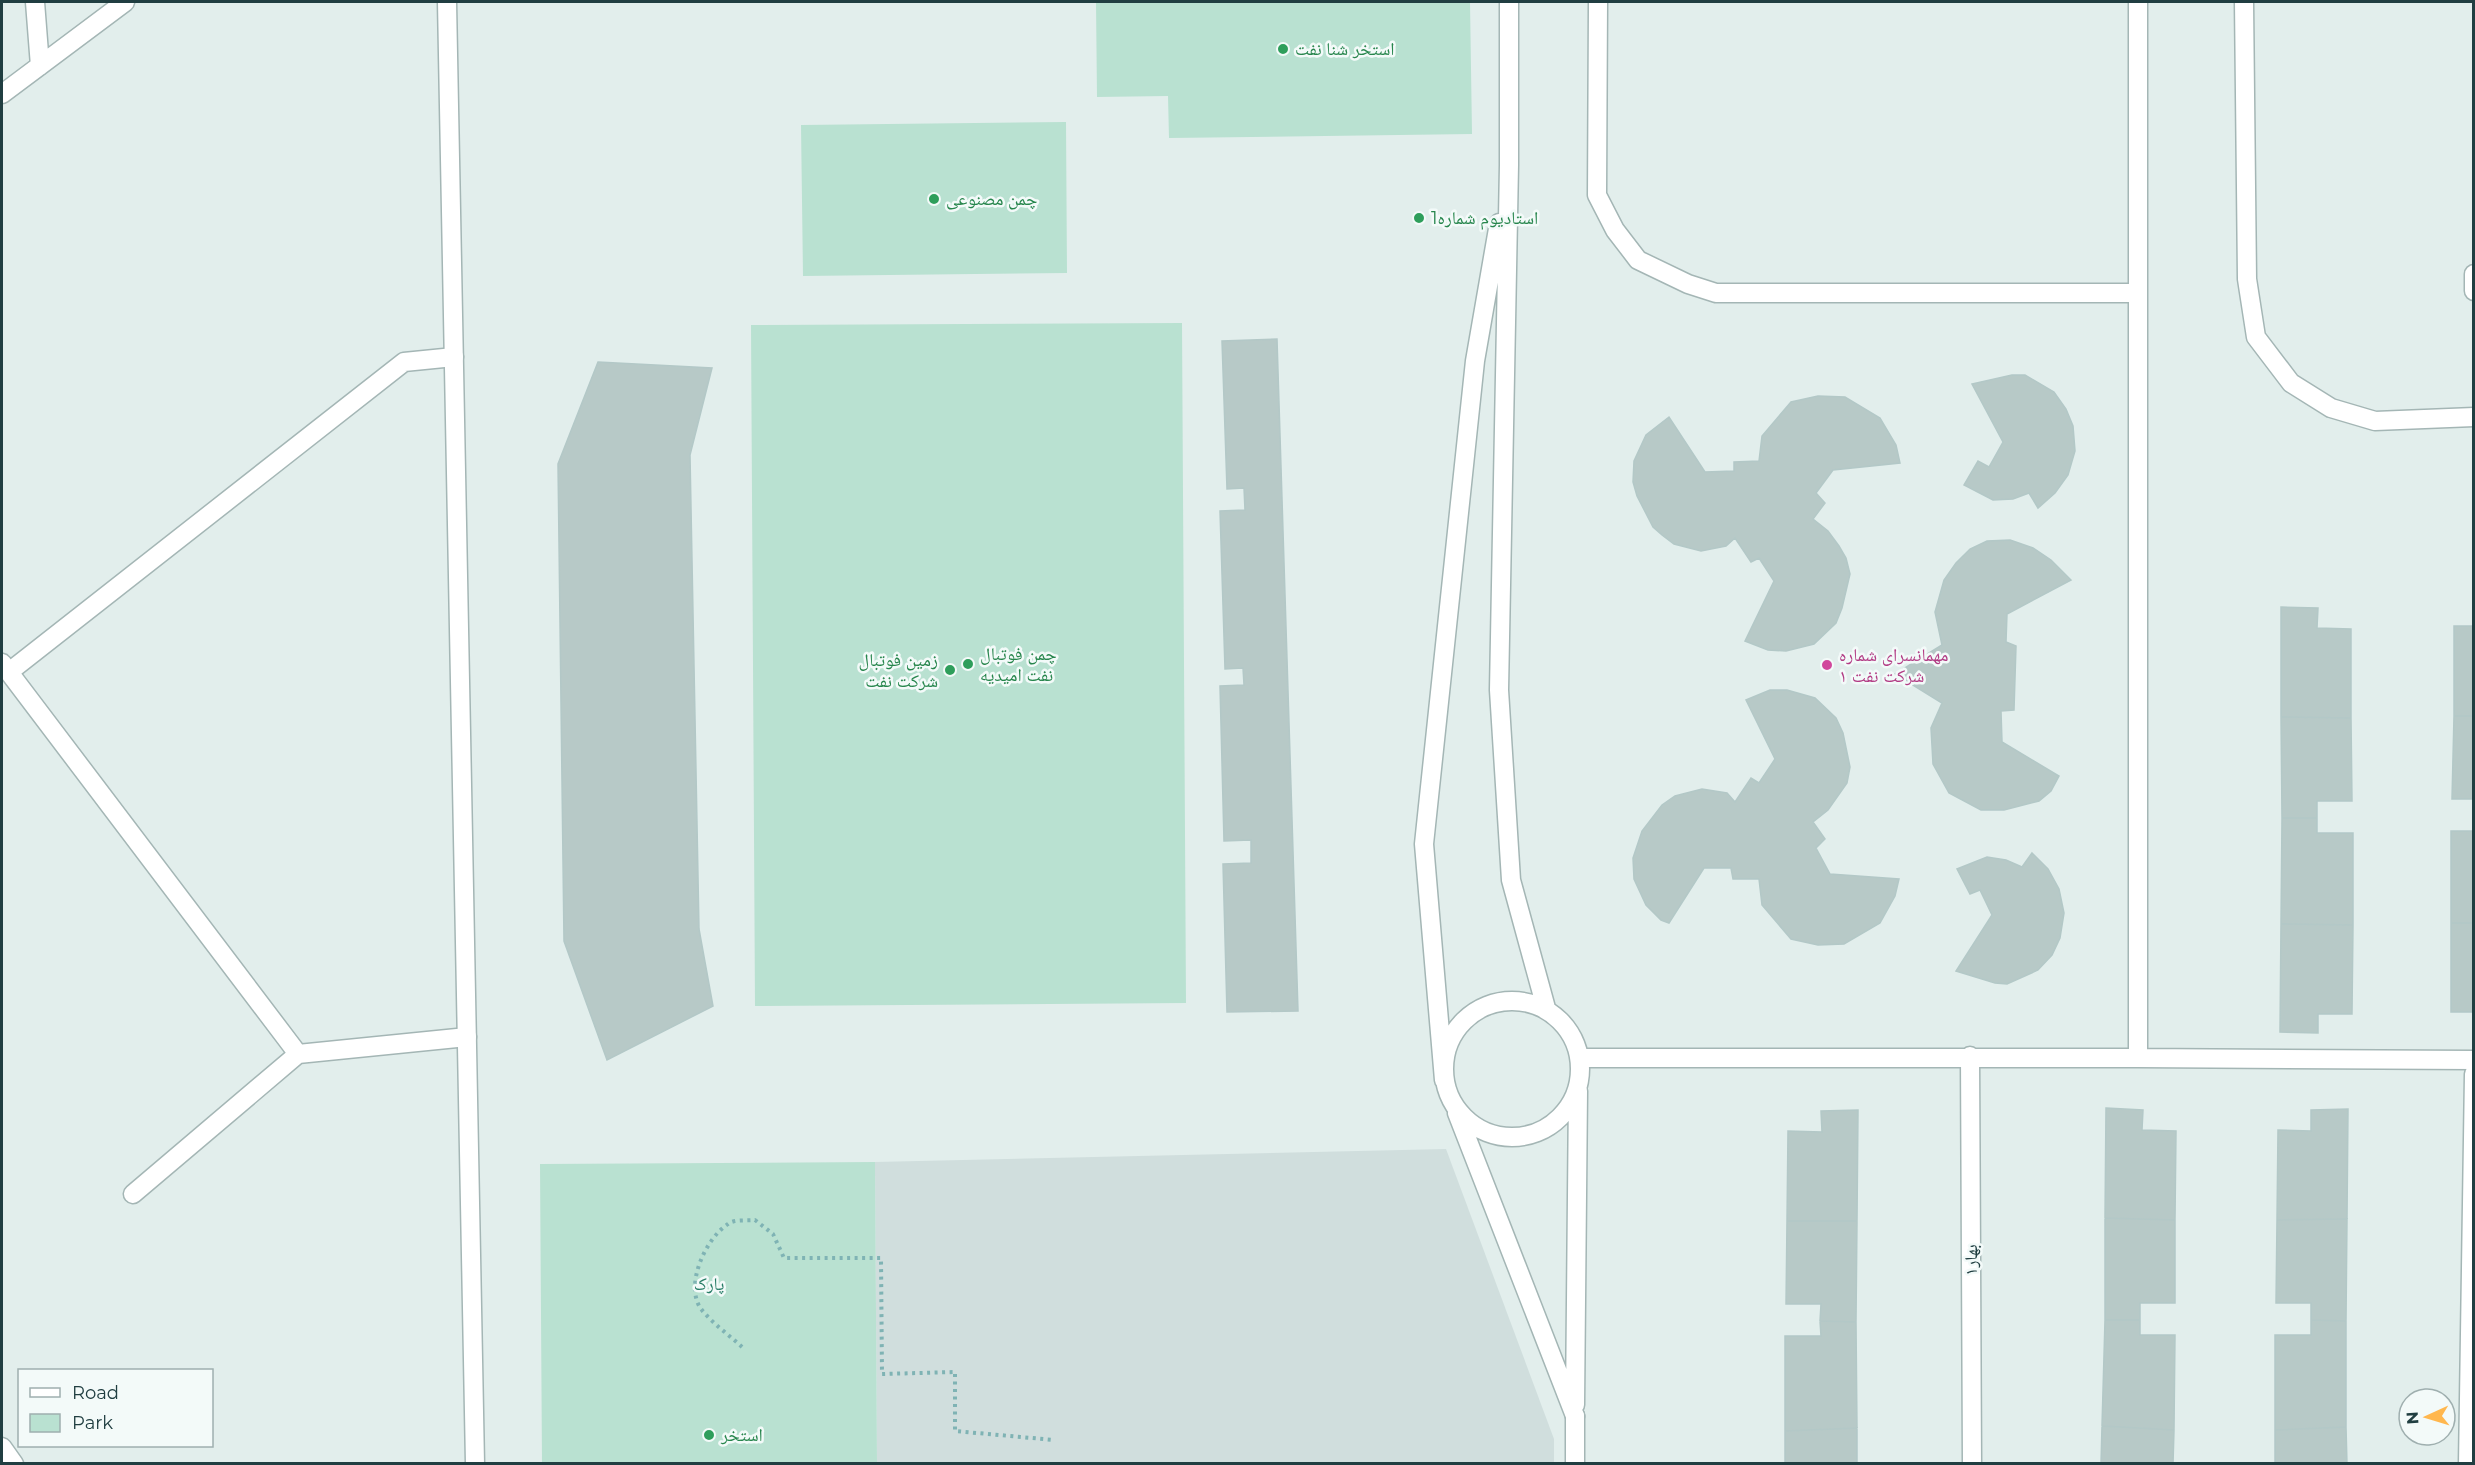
<svg xmlns="http://www.w3.org/2000/svg" width="2475" height="1465" font-family="Montserrat,'Noto Naskh Arabic',sans-serif">
<rect width="100%" height="100%" fill="#e2eeec"/>
<path fill="#d0dedd" d="M1446,1149L1554,1439V1463H877L875,1162Z"/>
<path fill="#b9e1d1" d="M1096,2H1470L1472,134L1169,138L1168,96L1097,97Z
M1066,122L1067,273L803,276L801,125Z
M1182,323L1186,1003L755,1006L751,325Z
M875,1162L877,1463H542L540,1164Z"/>
<path fill="#b7c9c7" stroke="#b3c8c7" stroke-width="1.5" d="M1277,339L1298,1011L1227,1012L1223,864L1251,863V840L1224,841L1220,686L1244,685L1243,668L1225,669L1220,511L1245,510L1244,488L1227,489L1222,341Z
M598,362L712,368L690,455L699,929L713,1006L607,1060L564,941L558,464Z
M2012,375H2025L2054,392L2066,409L2073,426L2075,451L2068,475L2055,493L2038,508L2029,493L2013,499L1993,500L1964,485L1978,461L1989,467L2003,442L1972,384Z
M1818,396L1845,397L1880,418L1896,445L1900,463L1833,470L1816,493L1825,503L1813,519L1828,531L1839,546L1846,558L1850,574L1842,608L1836,623L1814,644L1786,651L1768,650L1745,641L1774,581L1759,558L1751,562L1735,538L1726,546L1701,551L1674,544L1662,535L1653,527L1637,496L1633,482L1634,461L1646,435L1669,417L1705,472L1734,471V462L1759,461L1762,436L1791,402Z
M2010,540L2033,548L2051,560L2071,580L2007,614L2006,642L2016,646L2014,710L2001,711L2002,742L2059,776L2051,791L2039,801L2004,810H1981L1949,793L1933,764L1931,728L1942,703L1895,674L1942,645L1935,612L1944,580L1956,563L1970,549L1987,541Z
M2281,607L2318,608L2317,628L2351,629V718L2281,717Z
M2454,626H2474V716H2454Z
M1770,690H1787L1815,698L1836,718L1843,733L1850,767L1847,783L1828,810L1813,822L1825,839L1816,848L1830,874L1899,879L1895,896L1880,923L1844,944L1818,945L1791,939L1762,905L1759,879H1733L1731,868H1704L1669,923L1661,920L1646,905L1634,879L1633,858L1642,831L1662,805L1675,796L1702,789L1727,793L1735,802L1751,778L1759,783L1775,759L1746,700Z
M2454,716H2474V799H2452Z
M2281,717L2351,718L2352,801H2317V818H2282Z
M2282,818H2317V833H2353V925L2281,924Z
M2451,831H2474V923H2451Z
M2032,853L2048,869L2059,889L2064,913L2060,938L2052,955L2038,970L2007,984L1995,983L1956,971L1992,915L1980,890L1970,894L1957,869L1987,857L2006,860L2022,867Z
M2451,923H2474V1012H2451Z
M2281,924L2353,925L2352,1014H2318V1033L2280,1032Z
M2106,1108L2143,1110L2142,1130L2176,1131L2175,1220L2105,1218Z
M2348,1109L2347,1219L2277,1220L2278,1130L2311,1131V1110Z
M1858,1110L1857,1221H1787L1788,1131L1822,1132L1821,1111Z
M2105,1218L2175,1220V1303H2140V1320H2105Z
M2347,1219L2346,1321L2311,1320V1303H2276L2277,1220Z
M1787,1221H1857L1856,1322L1820,1321L1821,1304H1786Z
M2105,1320H2140V1335H2175L2174,1430L2102,1426Z
M2311,1320L2346,1321V1427L2275,1430V1335H2311Z
M1820,1321L1856,1322L1857,1428L1785,1431V1336H1821Z
M2102,1426L2174,1430L2173,1464H2101Z
M2346,1427L2347,1464H2275V1430Z
M1857,1428V1464H1785V1431Z"/>
<g fill="none" stroke-linecap="round" stroke-linejoin="round">
<defs>
<path id="minor" d="M35,2L40,66
M1509,2V165L1499,690L1511,880L1546,1008
M1598,2L1597,195L1615,230L1638,260L1688,284L1716,293H2138
M2244,2L2247,279L2256,337L2291,383L2331,408L2375,421L2474,417
M2,94L125,2
M2474,274V291
M2,663L298,1054
M9,672L404,362L454,357
M1444 1069a68 68 0 1 1 136 0a68 68 0 1 1-136 0Z
M1970,1056L1972,1464
M1580,1058H2138V2
M2138,1058L2474,1060
M1444,1080L1424,844L1475,361L1499,223
M1457,1113L1575,1416
M133,1194L298,1054L467,1037
M1575,1405L1578,1091
M2,1447L14,1464
M2468,1464L2474,1074"/>
<path id="tertiary" d="M447,2L475,1464
M1575,1416V1464"/>
</defs>
<use href="#minor" stroke="#a4b6b5" stroke-width="21"/>
<use href="#tertiary" stroke="#a4b6b5" stroke-width="21"/>
<path stroke="#7fb3b4" stroke-width="4" stroke-dasharray="3 4.5" stroke-linecap="butt" d="M742,1347C729,1335 712,1323 701,1309C684,1285 706,1238 728,1224C734,1219 747,1221 755,1220L773,1234L784,1258H881L882,1374L955,1372V1431L1054,1440"/>
<use href="#minor" stroke="#fff" stroke-width="18"/>
<use href="#tertiary" stroke="#fff" stroke-width="18"/>
</g>
<g fill="#2e9e5b" stroke="#f3faf9" stroke-width="2">
<circle cx="1283" cy="49" r="6"/>
<circle cx="934" cy="199" r="6"/>
<circle cx="1419" cy="218" r="6"/>
<circle cx="968" cy="664" r="6"/>
<circle cx="950" cy="670" r="6"/>
<circle cx="709" cy="1435" r="6"/>
</g>
<circle fill="#d1479c" stroke="#f3faf9" stroke-width="2" cx="1827" cy="665" r="6"/>
<g text-anchor="middle" stroke-width="5" stroke-linejoin="round" paint-order="stroke">
<g font-size="18" fill="#27864d" stroke="#f3faf9" text-anchor="start">
<text x="1295" y="55">استخر شنا نفت</text>
<text x="946" y="205">چمن مصنوعی</text>
<text x="1431" y="224">استادیوم شماره1</text>
<text x="980" y="660">چمن فوتبال<tspan x="980" dy="21">نفت امیدیه</tspan></text>
<text x="938" y="666" text-anchor="end">زمین فوتبال<tspan x="938" dy="21">شرکت نفت</tspan></text>
<text x="721" y="1441">استخر</text>
</g>
<g font-size="18" fill="#b23c85" stroke="#f3faf9" text-anchor="start">
<text x="1839" y="661">مهمانسرای شماره<tspan x="1839" dy="21">۱ شرکت نفت</tspan></text>
</g>
<g font-size="18" fill="#203e41" stroke="#f3faf9">
<text transform="translate(1971 1260) rotate(-90)" y="6">بهار۱</text>
</g>
<g font-size="18" fill="#267c65" stroke="#f3faf9">
<text x="709" y="1290">پارک</text>
</g>
</g>
<rect width="2475" height="1465" fill="none" stroke="#203e41" stroke-width="6"/>
<rect x="18" y="1369" width="195" height="78" fill="#f3faf9" stroke="#9fafaf" stroke-width="1.5"/>
<rect x="30" y="1388" width="30" height="9" fill="#ffffff" stroke="#9fafaf" stroke-width="1.5"/>
<text x="72" y="1399" font-size="18" fill="#203e41">Road</text>
<rect x="30" y="1414" width="30" height="18" fill="#b9e1d1" stroke="#9fafaf" stroke-width="1.5"/>
<text x="72" y="1429" font-size="18" fill="#203e41">Park</text>
<g transform="translate(2427 1417) rotate(266)"><circle r="28" fill="#f3faf9" stroke="#9fafaf" stroke-width="1.5"/>
<path d="M0-4.5L10 22L0 15L-10 22Z" fill="#ffb74e"/>
<text y="-9" font-size="16" font-weight="bold" text-anchor="middle" fill="#203e41">N</text>
</g>
</svg>
